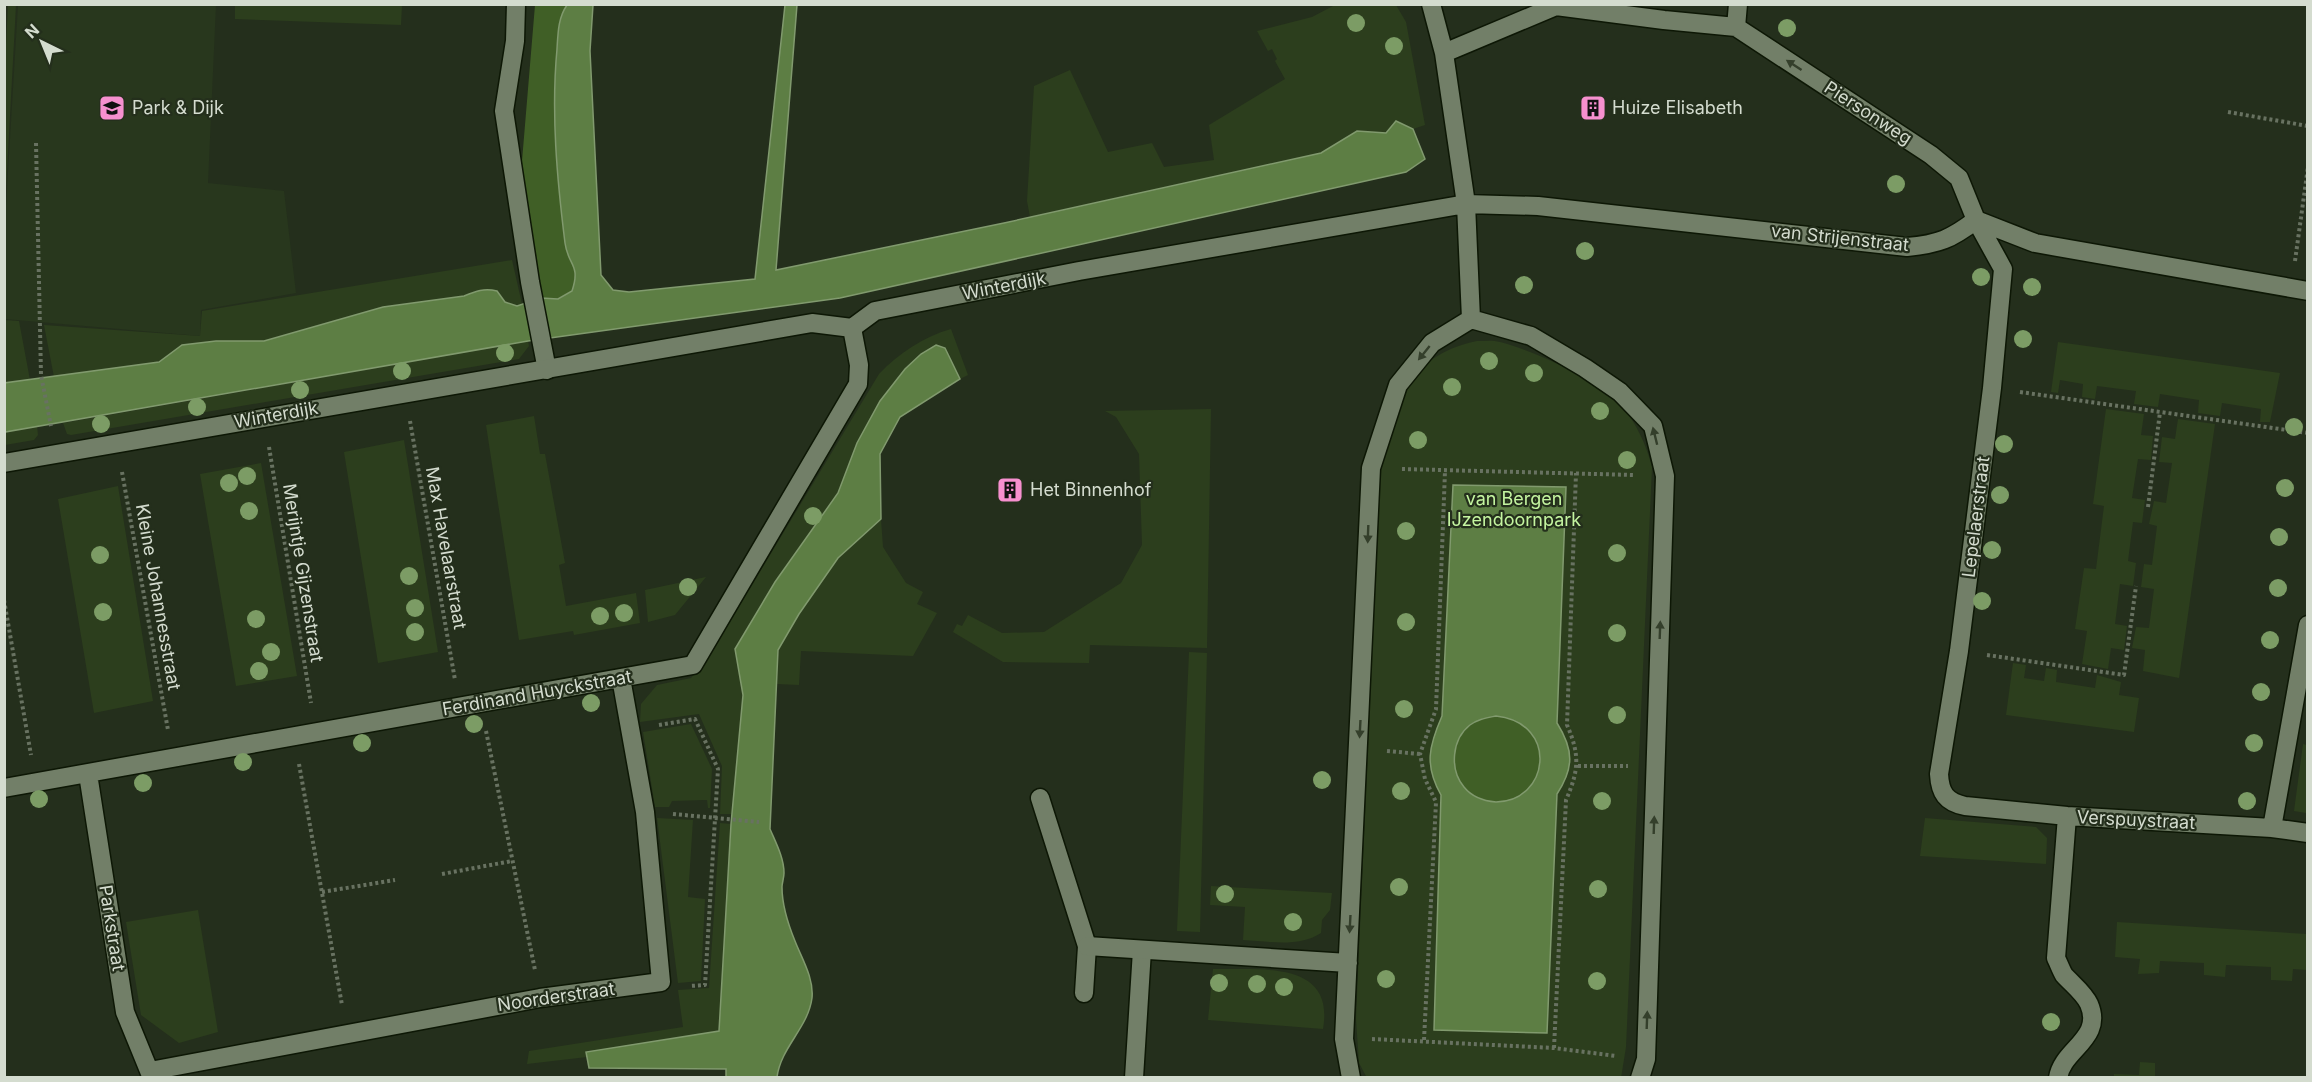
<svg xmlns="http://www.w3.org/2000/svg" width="2312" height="1082" font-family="Inter,sans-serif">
<rect width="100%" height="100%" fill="#242f1c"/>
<path fill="#28371d" d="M18,5H216L208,183L284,191L296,293L201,310L200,336L5,319V222Z"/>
<path fill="#2c3e1d" d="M8,5H16L5,208V64Z
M235,5H402L401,25L235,19Z
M1335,5H1396L1406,22L1425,125L1413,129L1396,121L1386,133L1357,131L1321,153L1030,217L1027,201L1034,86L1070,70L1108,152L1152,143L1164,167L1214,160L1209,125L1285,79L1275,61L1277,59L1272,49L1268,51L1257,31L1312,17Z
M512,260L522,304C509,309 497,297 487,289L476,291L464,296L383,307L264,341H216L182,345L159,362L54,377L44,325L200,336L202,311Z
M4,320L19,321L30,380L5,383Z
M951,329L968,375L960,379L945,348L880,401L857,443L838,493L775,582L735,649L743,695L732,814H720L722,766L699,714L640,722L641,704L657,685L691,678L708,658L879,374C899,353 923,337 951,329Z
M528,341L529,346L519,359L71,435L67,434L63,423Z
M1477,341C1485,341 1493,340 1500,342C1532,350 1602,381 1622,406C1637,425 1646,444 1652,467L1626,1047L1621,1078H1367L1359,1063L1356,1019L1380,472C1395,408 1404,356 1477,341Z
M2058,342L2280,373L2270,422H2260L2261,409L2222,403L2220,416L2198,413L2199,400L2160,394L2158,407L2134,404L2136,391L2097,386L2095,399L2082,397L2083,384L2060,380L2058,393L2051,392Z
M1211,409L1207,648L1090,645L1089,663L1003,662L953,632L957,624L962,626L968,615L1002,633L1044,632L1121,583L1142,545L1139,454L1116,417L1105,411Z
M2106,409L2144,414L2141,435L2153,436L2151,460L2138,459L2132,498L2145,500L2142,523L2133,522L2128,561L2136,563L2133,586L2120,584L2115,624L2127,626L2124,650L2111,648L2108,669L2082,664L2087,631L2075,629L2084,568L2096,569L2104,506L2093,504Z
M534,416L540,454H545L565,563L559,565L566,606L636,593L640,623L574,635L573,631L519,640L486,425Z
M2178,419L2215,424L2179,678L2143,671L2145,650L2132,648L2136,627L2149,628L2154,589L2141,587L2144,564L2152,565L2157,526L2149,524L2154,501L2166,503L2172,463L2159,462L2162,437L2175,439Z
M37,426L38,435L34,440L5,445V432Z
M404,440L438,652L378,663L344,452Z
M261,463L297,676L236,686L200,474Z
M118,486L153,701L94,713L58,499Z
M881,519L883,547L906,583L923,592L917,604L937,613L913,656L801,651L799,685L777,684L778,650L799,614L838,558Z
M706,577L675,615L648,622L645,590Z
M1189,652L1207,653L1200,932L1177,931Z
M2013,663L2026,665L2024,678L2044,681L2046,668L2057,670L2056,682L2095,688L2097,675L2121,682L2119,695L2139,698L2134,732L2006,715Z
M691,724L712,769L710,808H708L707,800H703L672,801L669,807H655L643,732Z
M2303,744L2307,745L2306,813L2294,811Z
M657,818L693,820L688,897L705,899L701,981L678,983Z
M1925,818L2036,827L2047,838L2046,864L1920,856Z
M720,823L731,824L719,1031L586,1052L587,1057L527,1064L529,1051L683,1027L678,990L709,988Z
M1211,886L1332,893L1330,910L1322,920L1321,933C1298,948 1268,941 1243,940L1245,907L1210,905Z
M198,910L218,1032L179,1043L141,1015L126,922Z
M2117,922L2307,934V970L2293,969L2292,981L2271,980V967L2226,965L2225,977L2204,975V963L2160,961L2159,973L2138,974L2140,959L2115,957Z
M1213,969C1261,970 1335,960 1323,1029L1208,1020Z
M2140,1062L2155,1063V1076L2174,1077H2114V1074L2139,1075Z"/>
<path fill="#405f26" d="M535,5H567C558,18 558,33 557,49C551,113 557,179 565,243C568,266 581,264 572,291L558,299L541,298L521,173Z
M1454 759a43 43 0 1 1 86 0a43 43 0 1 1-86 0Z"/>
<path fill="#5d7e44" stroke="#819a6e" stroke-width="1.5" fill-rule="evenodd" d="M567,5H593L590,51L601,275L613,290L629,292L755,279L785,5H797L776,270L1004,223L1321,153L1357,131L1386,133L1396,121L1413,129L1425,159L1406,172L840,298L528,341L5,432L4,383L159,362L182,345L216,341H264L383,307L464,296C476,291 484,288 497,291L505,302L517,306L541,298L558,299L572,291C581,264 568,266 565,243C557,179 551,113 557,49C558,33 558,18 567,5Z
M936,345L945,348L960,379L900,417L880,454L881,519L838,558L799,614L778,650L770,829C776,843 784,858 784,873C784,878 782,883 782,887C782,905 788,924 795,941C802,959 814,978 812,998C808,1028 781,1047 777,1077H726V1069L589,1068L586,1052L719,1031L731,824L743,695L735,649L775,582L838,493L857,443L880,401L905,369L921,354Z
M1453,485L1566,487L1557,723C1574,750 1574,768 1557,794L1547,1033L1434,1030L1441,795C1424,765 1429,746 1442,716ZM1496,716C1560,723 1549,802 1496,802C1484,801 1472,797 1464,787C1449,769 1452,739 1470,725C1478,719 1486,718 1496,716Z"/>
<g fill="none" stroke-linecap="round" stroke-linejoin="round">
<defs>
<path id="service" d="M516,4L515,41L504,111L530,282L547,370
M1040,798L1087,946L1084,993
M1134,1078L1142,950"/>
<path id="minor" d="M1431,4L1444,53L1466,204L1471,319
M1736,27L1738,4
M1444,53L1556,6L1664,20L1736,27L1931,155L1959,178L1976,220L2003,269L1992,388L1959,651L1939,774C1940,793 1946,802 1965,806L2067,816L2272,828L2308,833
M1976,220L2035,243L2308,291
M4,463L812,323L852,328L875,311L1079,271L1466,204L1538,206L1907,247C1939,244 1951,239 1976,220
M88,774L125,1012L152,1078
M4,788L693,665L858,384L859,365L852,328
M2272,828L2308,625
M1087,946L1348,963
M150,1071L540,998L661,982L645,812L621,678
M1351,1078L1344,1039L1371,468L1398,385L1432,343L1471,319L1531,336L1585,368L1620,392L1653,426L1665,476L1646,1059L1640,1078
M2058,1078C2062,1049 2104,1039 2089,1004C2084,993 2072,984 2064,975C2061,970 2059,964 2056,958L2067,816"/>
</defs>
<use href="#service" stroke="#0d1705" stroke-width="21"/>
<use href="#minor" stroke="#0d1705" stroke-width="21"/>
<path stroke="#687261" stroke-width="4" stroke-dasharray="3 3" stroke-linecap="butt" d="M2228,112L2308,126
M36,143L41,375L51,426
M2295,261L2308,167
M2020,392L2308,433
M410,421L455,680
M269,447L311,703
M1402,469L1634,475
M122,472L168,730
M2148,507L2160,412
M4,600L31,755
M1987,655L2124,675L2136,586
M659,725L695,719L718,769L705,985L690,986
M486,731L535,970
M1387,751L1420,754
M299,764L342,1005
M1578,766H1628
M673,814L759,822
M442,874L512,861
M322,892L395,880
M1372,1039L1554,1048L1616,1056
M1424,1040L1436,802L1425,779L1420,754L1436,709L1445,471
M1554,1048L1566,800C1579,770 1580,755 1567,725L1576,473"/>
<use href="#service" stroke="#727f68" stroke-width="18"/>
<use href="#minor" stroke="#727f68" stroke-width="18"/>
</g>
<g fill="#7c9c65">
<circle cx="1356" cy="23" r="9"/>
<circle cx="1787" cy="28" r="9"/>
<circle cx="1394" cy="46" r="9"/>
<circle cx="1896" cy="184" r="9"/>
<circle cx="1585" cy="251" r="9"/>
<circle cx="1981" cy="277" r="9"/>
<circle cx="1524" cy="285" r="9"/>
<circle cx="2032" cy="287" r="9"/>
<circle cx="2023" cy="339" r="9"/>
<circle cx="505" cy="353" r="9"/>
<circle cx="1489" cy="361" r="9"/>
<circle cx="402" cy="371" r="9"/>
<circle cx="1534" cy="373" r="9"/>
<circle cx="1452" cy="387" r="9"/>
<circle cx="300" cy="390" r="9"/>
<circle cx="197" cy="407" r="9"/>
<circle cx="1600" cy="411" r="9"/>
<circle cx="101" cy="424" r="9"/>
<circle cx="2294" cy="427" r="9"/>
<circle cx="1418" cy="440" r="9"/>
<circle cx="2004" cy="444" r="9"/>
<circle cx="1627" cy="460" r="9"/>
<circle cx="247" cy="476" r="9"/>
<circle cx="229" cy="483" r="9"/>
<circle cx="2285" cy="488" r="9"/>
<circle cx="2000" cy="495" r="9"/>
<circle cx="249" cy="511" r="9"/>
<circle cx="813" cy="516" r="9"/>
<circle cx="1406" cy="531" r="9"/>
<circle cx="2279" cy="537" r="9"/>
<circle cx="1992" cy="550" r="9"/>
<circle cx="1617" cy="553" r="9"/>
<circle cx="100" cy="555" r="9"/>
<circle cx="409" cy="576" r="9"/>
<circle cx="688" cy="587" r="9"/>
<circle cx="2278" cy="588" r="9"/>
<circle cx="1982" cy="601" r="9"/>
<circle cx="415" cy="608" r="9"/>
<circle cx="103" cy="612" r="9"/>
<circle cx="624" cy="613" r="9"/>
<circle cx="600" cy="616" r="9"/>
<circle cx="256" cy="619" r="9"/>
<circle cx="1406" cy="622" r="9"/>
<circle cx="415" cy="632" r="9"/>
<circle cx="1617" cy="633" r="9"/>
<circle cx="2270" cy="640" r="9"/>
<circle cx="271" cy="652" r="9"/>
<circle cx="259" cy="671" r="9"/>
<circle cx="2261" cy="692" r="9"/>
<circle cx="591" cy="703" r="9"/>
<circle cx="1404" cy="709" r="9"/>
<circle cx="1617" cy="715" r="9"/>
<circle cx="474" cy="724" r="9"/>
<circle cx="362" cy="743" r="9"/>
<circle cx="2254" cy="743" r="9"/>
<circle cx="243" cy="762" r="9"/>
<circle cx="1322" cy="780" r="9"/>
<circle cx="143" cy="783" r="9"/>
<circle cx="1401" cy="791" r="9"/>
<circle cx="39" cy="799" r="9"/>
<circle cx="1602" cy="801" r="9"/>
<circle cx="2247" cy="801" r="9"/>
<circle cx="1399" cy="887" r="9"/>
<circle cx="1598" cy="889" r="9"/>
<circle cx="1225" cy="894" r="9"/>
<circle cx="1293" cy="922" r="9"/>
<circle cx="1386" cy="979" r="9"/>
<circle cx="1597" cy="981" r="9"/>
<circle cx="1219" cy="983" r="9"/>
<circle cx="1257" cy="984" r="9"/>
<circle cx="1284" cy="987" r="9"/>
<circle cx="2051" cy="1022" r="9"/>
</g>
<defs><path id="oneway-solid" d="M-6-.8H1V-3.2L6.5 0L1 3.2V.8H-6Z" transform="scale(1.5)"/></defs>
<g fill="#343f2b">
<use href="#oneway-solid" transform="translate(1794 65) rotate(-147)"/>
<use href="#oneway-solid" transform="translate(1424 353) rotate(129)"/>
<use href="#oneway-solid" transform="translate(1655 436) rotate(-104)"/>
<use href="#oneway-solid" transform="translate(1368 534) rotate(92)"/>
<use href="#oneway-solid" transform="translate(1660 630) rotate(-88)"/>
<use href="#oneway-solid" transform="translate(1360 729) rotate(93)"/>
<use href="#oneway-solid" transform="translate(1654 825) rotate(-88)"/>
<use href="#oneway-solid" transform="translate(1350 924) rotate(93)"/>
<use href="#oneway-solid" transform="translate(1647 1020) rotate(-88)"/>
</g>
<defs>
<symbol id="school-square" viewBox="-11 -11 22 22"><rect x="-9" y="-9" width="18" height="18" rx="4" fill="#f690cf" stroke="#242f1c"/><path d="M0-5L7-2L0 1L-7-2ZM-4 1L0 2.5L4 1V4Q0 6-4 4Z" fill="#111"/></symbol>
<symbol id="building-square" viewBox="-11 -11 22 22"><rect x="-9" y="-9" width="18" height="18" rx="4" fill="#f690cf" stroke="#242f1c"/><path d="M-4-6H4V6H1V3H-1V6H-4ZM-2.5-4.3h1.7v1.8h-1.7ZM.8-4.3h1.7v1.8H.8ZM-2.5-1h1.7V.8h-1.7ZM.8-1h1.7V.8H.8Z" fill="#111"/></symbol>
</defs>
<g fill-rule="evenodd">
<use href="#school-square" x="97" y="93" width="30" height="30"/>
<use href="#building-square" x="1578" y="93" width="30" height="30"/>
<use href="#building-square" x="995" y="475" width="30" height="30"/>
</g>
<g text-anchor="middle" stroke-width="4.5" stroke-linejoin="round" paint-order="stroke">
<g font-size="18" fill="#d4dccf" stroke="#242f1c" text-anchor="start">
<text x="132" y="114">Park &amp; Dijk</text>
<text x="1612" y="114">Huize Elisabeth</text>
<text x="1030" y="496">Het Binnenhof</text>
</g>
<g font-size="18" fill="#d4dccf" stroke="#242f1c">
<text transform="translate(1868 113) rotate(33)" y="6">Piersonweg</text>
<text transform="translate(1840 238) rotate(6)" y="6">van Strijenstraat</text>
<text transform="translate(1004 286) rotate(-11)" y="6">Winterdijk</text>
<text transform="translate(276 415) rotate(-10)" y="6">Winterdijk</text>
<text transform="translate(1976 517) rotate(-83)" y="6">Lepelaerstraat</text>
<text transform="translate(446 548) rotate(80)" y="6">Max Havelaarstraat</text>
<text transform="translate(303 573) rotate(81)" y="6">Merijntje Gijzenstraat</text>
<text transform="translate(158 597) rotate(80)" y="6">Kleine Johannesstraat</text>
<text transform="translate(537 693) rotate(-10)" y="6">Ferdinand Huyckstraat</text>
<text transform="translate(2136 820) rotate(3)" y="6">Verspuystraat</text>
<text transform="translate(112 928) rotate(81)" y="6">Parkstraat</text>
<text transform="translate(556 997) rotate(-8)" y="6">Noorderstraat</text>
</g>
<g font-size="18" fill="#c4f5a0" stroke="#242f1c">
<text x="1514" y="505">van Bergen<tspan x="1514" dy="21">IJzendoornpark</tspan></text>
</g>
</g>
<rect width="2312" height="1082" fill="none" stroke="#d4dccf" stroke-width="12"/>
<g transform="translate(42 42) rotate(317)" stroke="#242f1c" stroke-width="4.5" paint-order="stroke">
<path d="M0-4.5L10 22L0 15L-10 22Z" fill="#d4dccf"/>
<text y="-9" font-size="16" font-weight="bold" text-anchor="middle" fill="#d4dccf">N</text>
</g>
</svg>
